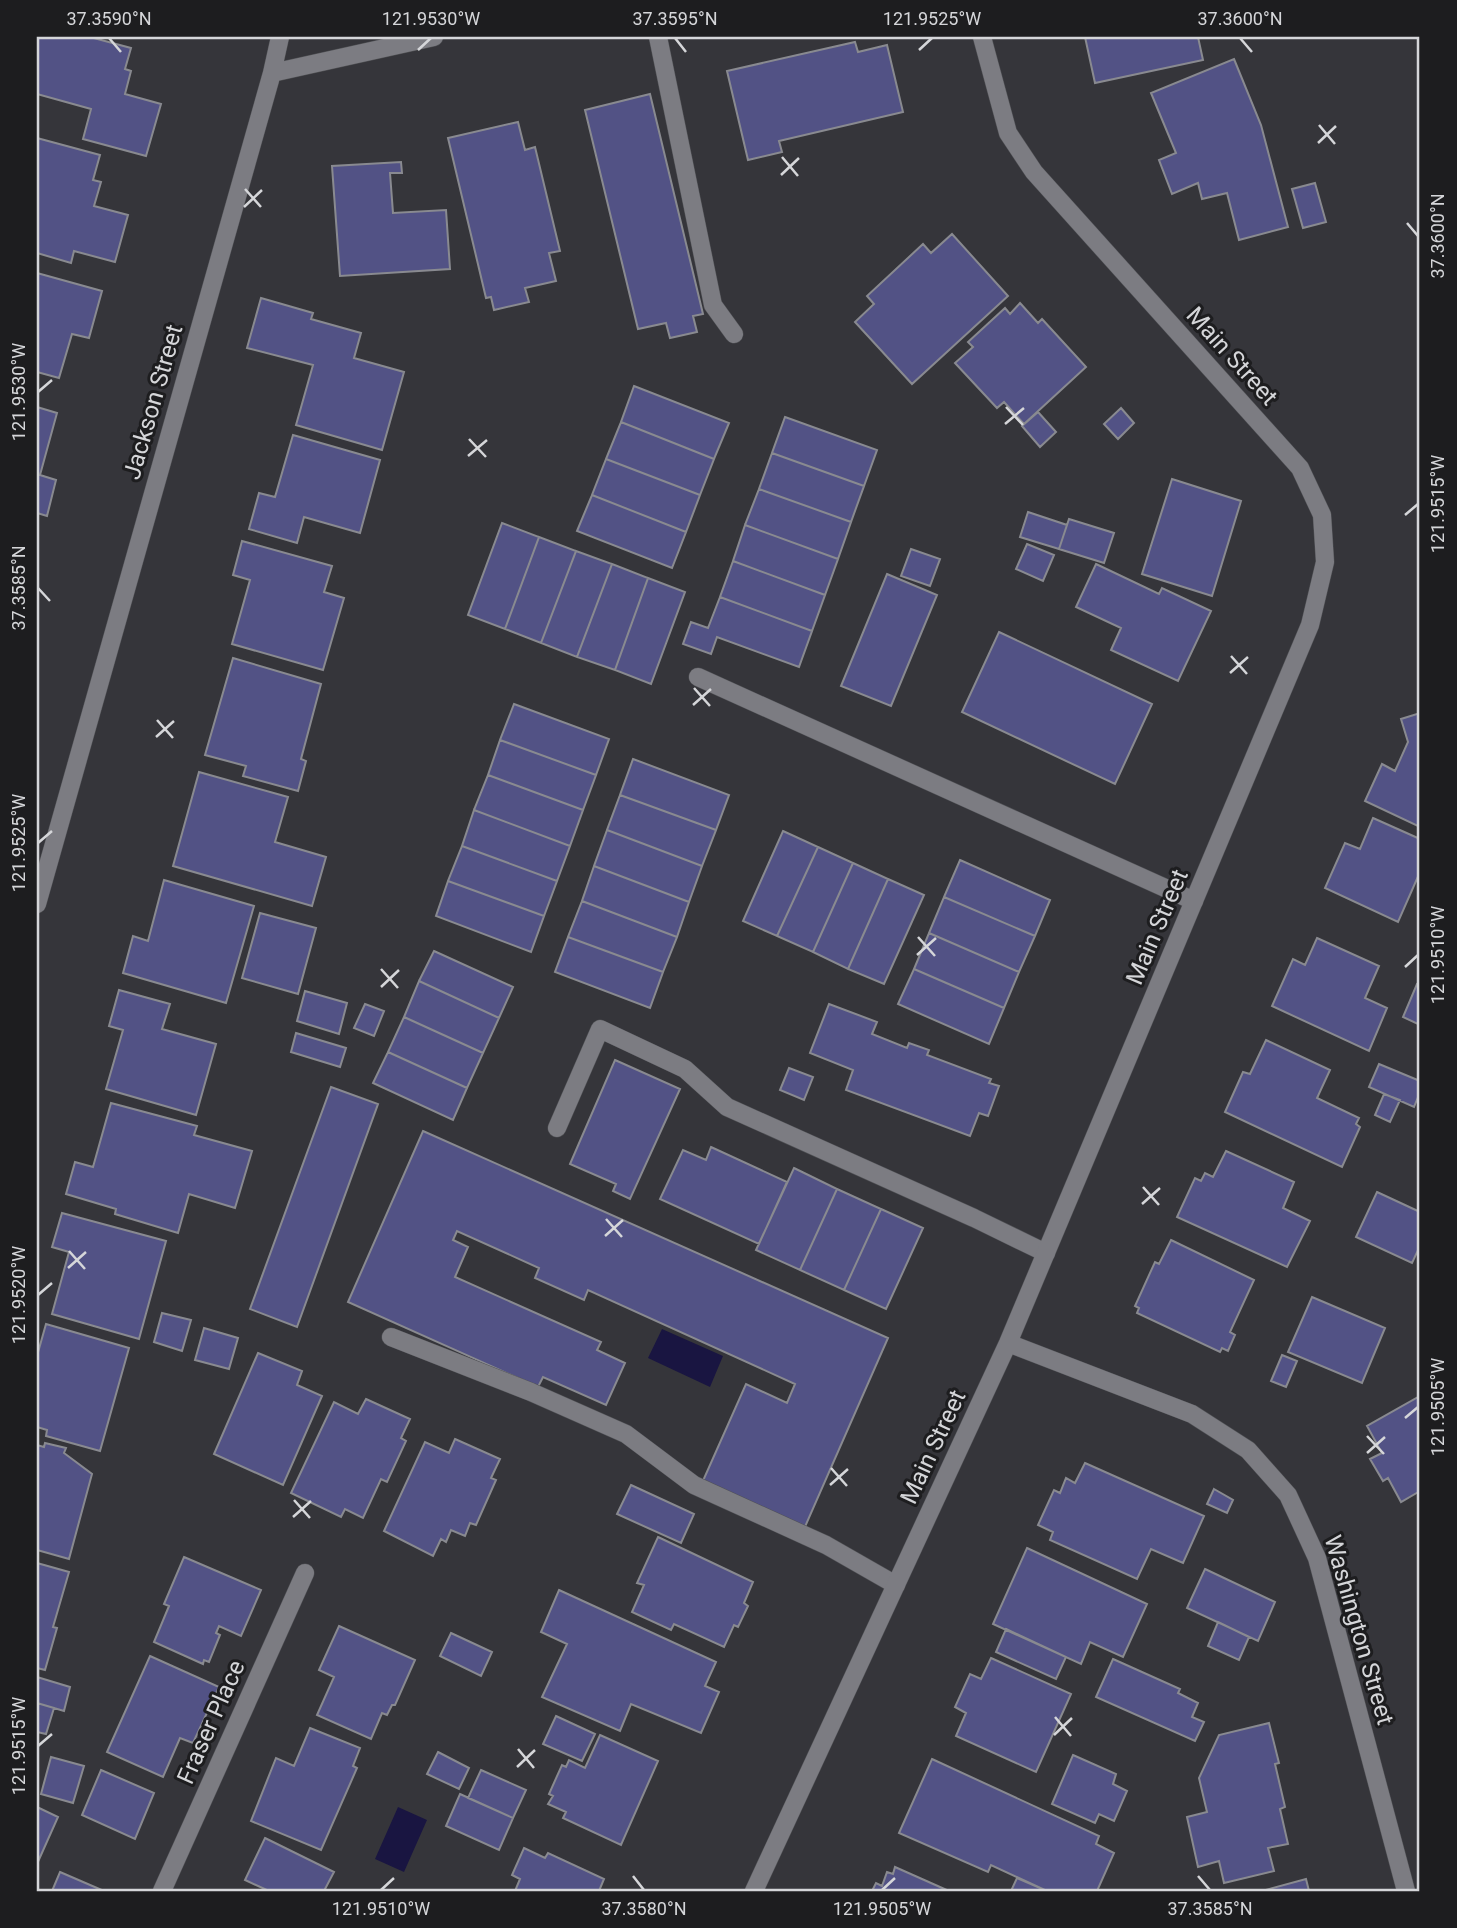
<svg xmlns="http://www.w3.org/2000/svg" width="1457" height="1928" font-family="Roboto,sans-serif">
<rect width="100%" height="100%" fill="#35353a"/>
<path fill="#191541" d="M662,1329L723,1356L710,1387L648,1358Z
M398,1807L427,1820L404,1872L375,1859Z"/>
<path fill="#525285" stroke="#898a90" stroke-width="2" d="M37,37H90L131,48L125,69L131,71L125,94L161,104L146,156L83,139L91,109L37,94Z
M1085,37H1198L1203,60L1095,83Z
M855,42L858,52L887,45L903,112L779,141L782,152L748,160L727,71Z
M1234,59L1261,125L1288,227L1239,240L1227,193L1202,199L1198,183L1172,194L1159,160L1176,153L1151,93Z
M650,94L703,314L693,316L697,332L670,338L666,323L638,329L585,110Z
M518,122L525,150L535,147L560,251L549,253L556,281L525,288L529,302L494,310L491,297L486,298L448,138Z
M37,138L100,155L93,180L101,182L94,206L128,215L115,262L74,251L71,263L37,253Z
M401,162L402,173H390L393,213L446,210L450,269L340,276L332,166Z
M1315,183L1326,222L1303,228L1292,189Z
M952,234L1008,296L912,384L855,322L874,304L867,296L923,244L931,253Z
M37,273L102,291L89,338L72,334L59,378L37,372Z
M261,298L313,313L311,319L361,333L354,358L404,372L382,450L296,425L313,365L247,348Z
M1020,303L1038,323L1042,319L1086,367L1024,424L1004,402L997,408L955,363L973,347L968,342L1005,308L1010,314Z
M634,386L729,423L714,459L621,422Z
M37,407L57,413L40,475L56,480L47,516L37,513Z
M1121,408L1134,423L1118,439L1104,424Z
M1038,412L1056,432L1040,447L1022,426Z
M785,417L877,450L864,486L772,453Z
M621,422L714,459L700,495L606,459Z
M293,435L380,460L360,533L304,517L297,543L249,529L259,493L275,497Z
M772,453L864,486L851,522L759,489Z
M606,459L700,495L686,532L592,495Z
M1172,479L1241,501L1212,596L1142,574Z
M759,489L851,522L838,559L745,525Z
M592,495L686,532L672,568L577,531Z
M1028,512L1067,525L1059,549L1020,537Z
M1069,519L1114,533L1104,563L1059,549Z
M502,523L539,537L505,629L468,615Z
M745,525L838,559L825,595L733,561Z
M539,537L576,551L541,643L505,629Z
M242,541L332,566L324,592L344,598L323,670L232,644L250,580L233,575Z
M1027,544L1054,555L1043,581L1016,569Z
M911,549L940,559L930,586L901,576Z
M576,551L612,564L577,657L541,643Z
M733,561L825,595L812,631L720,597Z
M612,564L648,578L615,670L577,657Z
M1096,564L1159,594L1162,588L1211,611L1178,681L1111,650L1121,628L1076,607Z
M887,574L937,595L891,706L841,686Z
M648,578L685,592L651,684L615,670Z
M720,597L812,631L799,667L717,637L711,654L683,644L691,622L708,628Z
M999,632L1152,704L1115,784L962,712Z
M233,658L321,684L301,759L306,761L298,791L243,776L246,766L205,755Z
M514,704L609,739L596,775L500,740Z
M1420,713V827L1365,801L1382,764L1395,771L1408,742L1401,719Z
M500,740L596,775L583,810L488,775Z
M633,759L729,795L716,830L620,795Z
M199,772L288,797L275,842L326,857L312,906L173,866Z
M488,775L583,810L570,846L474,810Z
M620,795L716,830L702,866L607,830Z
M474,810L570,846L557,881L462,846Z
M1373,818L1420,839V872L1398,922L1325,888L1345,843L1360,849Z
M607,830L702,866L689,902L594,866Z
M783,831L818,847L777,936L743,921Z
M462,846L557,881L544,916L448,881Z
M818,847L853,863L813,952L777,936Z
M960,860L1050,900L1035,936L944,897Z
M853,863L888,879L848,969L813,952Z
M594,866L689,902L677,937L582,901Z
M888,879L924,895L884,984L848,969Z
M164,880L254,906L226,1003L123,973L133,936L148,941Z
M448,881L544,916L531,952L436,916Z
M944,897L1035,936L1019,972L929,933Z
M582,901L677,937L663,972L568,937Z
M260,913L316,928L298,994L242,978Z
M929,933L1019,972L1004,1008L914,969Z
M568,937L663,972L650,1008L555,972Z
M1317,938L1379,966L1365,998L1387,1008L1369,1051L1272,1006L1293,959L1305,965Z
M434,951L513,987L499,1018L419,981Z
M914,969L1004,1008L989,1044L898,1004Z
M419,981L499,1018L483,1053L404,1017Z
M1417,984L1420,985V1025L1403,1017Z
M119,990L170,1004L162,1029L216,1044L196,1115L106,1089L123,1030L109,1026Z
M305,991L347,1003L339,1034L297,1021Z
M365,1004L384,1011L374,1036L354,1028Z
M829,1004L877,1022L872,1034L907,1048L909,1043L929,1050L927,1055L991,1079L989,1083L999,1086L988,1116L979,1113L970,1136L846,1090L853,1070L810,1053Z
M404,1017L483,1053L467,1088L388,1052Z
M296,1033L346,1048L340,1067L291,1052Z
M1266,1040L1330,1070L1317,1098L1359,1118L1356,1124L1360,1127L1342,1167L1225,1112L1243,1072L1250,1074Z
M388,1052L467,1088L453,1120L373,1083Z
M615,1060L680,1089L630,1199L613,1191L616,1184L570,1164Z
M1379,1064L1420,1081V1092L1414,1107L1369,1087Z
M789,1068L813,1077L804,1100L780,1090Z
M331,1087L378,1104L297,1327L250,1309Z
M1384,1094L1400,1100L1390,1122L1375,1115Z
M111,1103L197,1126L194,1135L252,1151L235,1208L189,1194L178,1233L115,1214L116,1209L66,1194L75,1162L93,1167Z
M423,1131L888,1338L804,1529L702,1483L746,1384L787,1403L795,1384L588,1290L584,1300L535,1278L539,1268L457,1231L453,1240L468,1247L455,1277L601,1342L597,1350L625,1363L606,1405L543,1377L538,1387L348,1302Z
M711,1147L787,1182L759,1244L660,1199L683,1150L706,1160Z
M1226,1151L1294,1182L1283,1208L1310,1221L1287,1267L1177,1217L1195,1178L1201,1181L1205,1173L1213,1177Z
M794,1168L837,1189L800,1270L756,1250Z
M837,1189L881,1209L844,1290L800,1270Z
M1377,1192L1420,1212V1246L1412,1263L1356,1237Z
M881,1209L923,1228L886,1309L844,1290Z
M62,1213L166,1241L139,1339L52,1314L69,1252L52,1247Z
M1171,1240L1254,1280L1230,1332L1235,1335L1228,1351L1222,1348L1220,1352L1137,1313L1139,1308L1135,1306L1155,1262L1159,1264Z
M1312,1297L1385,1328L1362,1383L1288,1352Z
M162,1313L191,1320L182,1351L154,1342Z
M46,1324L129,1348L100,1451L46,1436L47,1430L37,1427V1356Z
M204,1328L238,1338L229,1369L195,1360Z
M258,1353L302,1371L297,1385L322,1396L283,1485L214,1454Z
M1282,1355L1297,1361L1286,1387L1271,1381Z
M1420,1396V1491L1401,1502L1388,1478L1383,1481L1370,1459L1382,1453L1367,1426Z
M366,1399L410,1419L401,1438L406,1441L387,1482L381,1479L363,1518L345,1509L341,1517L291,1493L334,1402L358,1414Z
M455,1439L500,1459L491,1478L496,1480L476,1525L470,1523L465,1536L451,1530L446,1542L441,1539L433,1556L384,1531L425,1442L449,1453Z
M45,1443L66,1448L64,1453L92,1474L69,1559L37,1550V1445L44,1447Z
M1085,1463L1204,1516L1183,1563L1151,1549L1137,1579L1050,1540L1053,1532L1038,1525L1054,1490L1060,1493L1066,1478L1075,1483Z
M631,1485L694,1514L681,1543L617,1514Z
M1214,1489L1233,1500L1227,1513L1207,1504Z
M658,1537L753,1582L744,1603L748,1606L738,1627L734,1625L724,1647L674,1624L671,1630L632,1612L644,1585L637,1583Z
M1027,1548L1147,1604L1123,1657L1090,1642L1081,1664L993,1624Z
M184,1557L261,1590L241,1636L219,1626L216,1633L220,1635L209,1662L204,1660L203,1664L154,1642L169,1606L164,1604Z
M37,1563L69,1572L53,1627L57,1628L45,1670L37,1668Z
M1205,1569L1275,1602L1258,1641L1187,1608Z
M559,1590L716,1662L705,1686L719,1692L701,1733L631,1704L620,1731L542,1697L567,1644L541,1632Z
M1218,1622L1249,1637L1239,1660L1208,1646Z
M339,1626L415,1660L395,1705H392L387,1715L382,1713L371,1739L317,1715L334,1677L319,1670Z
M1006,1629L1066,1657L1056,1679L996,1652Z
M451,1633L492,1652L481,1676L440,1656Z
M150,1656L219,1687L193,1743L180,1738L163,1777L107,1752Z
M991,1658L1071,1694L1036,1772L956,1736L966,1713L955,1707L970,1674L981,1679Z
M1113,1659L1180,1689L1178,1693L1198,1703L1192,1717L1204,1722L1195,1741L1096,1697Z
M37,1677L70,1687L64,1711L37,1703Z
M37,1703L54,1708L46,1734L37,1732Z
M556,1716L595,1734L582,1761L543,1744Z
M1269,1723L1279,1763L1275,1764L1285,1807L1280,1809L1288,1844L1268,1848L1274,1871L1224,1883L1219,1861L1198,1867L1187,1817L1207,1812L1199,1778L1219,1735Z
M310,1728L360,1748L353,1766L357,1768L321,1850L251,1821L276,1758L294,1766Z
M600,1735L658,1761L621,1845L563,1818L566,1812L548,1804L553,1796L549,1794L562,1765L566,1767L569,1760L585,1768Z
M438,1752L469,1768L459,1789L427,1774Z
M1073,1755L1116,1774L1113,1784L1127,1791L1114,1821L1099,1814L1095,1823L1052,1804Z
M51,1757L84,1766L73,1803L41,1794Z
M932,1759L1099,1836L1096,1844L1114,1853L1097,1891H1047L991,1865L988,1872L899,1833Z
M101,1770L154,1793L135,1839L82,1815Z
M481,1770L526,1790L513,1818L468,1798Z
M460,1794L513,1818L499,1850L446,1826Z
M37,1807L58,1817L37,1864Z
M265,1838L334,1872L324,1891H269L245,1880Z
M524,1848L545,1858L548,1853L604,1879L599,1891H515L520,1879L512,1875Z
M895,1867L949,1891H872L876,1883L882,1886L887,1872L893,1874Z
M60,1872L104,1891H52Z
M1017,1878L1047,1891H1011Z
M1306,1879L1309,1891H1262Z"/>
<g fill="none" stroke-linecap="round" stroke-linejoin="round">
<defs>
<path id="lane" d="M658,37L713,305L734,334
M698,677L1194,901
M557,1128L600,1029L685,1069L727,1107L974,1218L1046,1253
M391,1337L531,1392L626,1434L694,1485L826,1545L896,1585
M162,1891L305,1573"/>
<path id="street" d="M272,73L280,37
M37,904L272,73L434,37
M1008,1343L1192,1414L1248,1450L1288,1495L1317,1558L1406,1891
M754,1891L1008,1343L1310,625L1325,562L1322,515L1300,468L1034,172L1008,133L982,37"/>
</defs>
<use href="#lane" stroke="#505155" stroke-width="19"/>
<use href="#street" stroke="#505155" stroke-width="19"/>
<use href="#lane" stroke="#7c7c82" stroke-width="18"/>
<use href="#street" stroke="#7c7c82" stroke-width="18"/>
</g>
<path fill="none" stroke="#d5d6d9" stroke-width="2.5" d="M109,38L121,52M675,38L686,52M1240,38L1252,52M418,50L431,38M919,50L932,38M1319,125L1335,144M1318,143L1336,126M782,157L798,176M781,175L799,158M245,189L261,207M244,207L262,190M1407,223L1418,236M38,392L52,380M1006,407L1023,425M1005,424L1024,408M469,439L486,457M468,456L487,440M1405,515L1418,504M38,588L50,601M1231,656L1247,674M1230,673L1248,657M694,688L710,706M693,705L711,689M157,720L173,738M156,737L174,721M38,843L52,831M918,937L935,956M917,955L936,938M1405,967L1418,955M381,969L398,988M381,987L399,970M1143,1187L1159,1205M1142,1204L1160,1188M606,1219L622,1237M605,1236L623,1220M69,1251L85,1269M68,1268L86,1252M38,1295L52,1283M1405,1418L1418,1407M1367,1436L1384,1454M1367,1453L1385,1437M831,1468L847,1486M830,1485L848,1469M294,1500L310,1518M293,1517L311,1501M1055,1717L1071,1736M1054,1735L1072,1718M38,1746L52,1734M518,1749L534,1768M517,1767L535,1750M633,1876L644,1890M1198,1876L1210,1890M381,1890L394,1878M882,1890L895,1878"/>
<g text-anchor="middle" stroke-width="6" stroke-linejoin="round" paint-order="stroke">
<g font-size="24" fill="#d5d6d9" stroke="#1d1d1f">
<text transform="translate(1232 356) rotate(48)" y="8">Main Street</text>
<text transform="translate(153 402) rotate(-74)" y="8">Jackson Street</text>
<text transform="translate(1157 927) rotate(-67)" y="8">Main Street</text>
<text transform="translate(933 1447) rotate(-65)" y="8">Main Street</text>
<text transform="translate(1359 1630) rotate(74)" y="8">Washington Street</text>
<text transform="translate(211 1722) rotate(-66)" y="8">Fraser Place</text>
</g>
</g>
<rect width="1457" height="1928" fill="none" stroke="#1d1d1f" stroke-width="77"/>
<rect x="38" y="38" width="1380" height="1852" fill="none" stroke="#d5d6d9" stroke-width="2.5"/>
<g font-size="18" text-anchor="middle" fill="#d5d6d9">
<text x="109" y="25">37.3590°N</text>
<text x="431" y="25">121.9530°W</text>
<text x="675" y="25">37.3595°N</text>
<text x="932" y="25">121.9525°W</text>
<text x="1240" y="25">37.3600°N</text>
<text transform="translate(1438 236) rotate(-90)" y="6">37.3600°N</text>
<text transform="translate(19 392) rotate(-90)" y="6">121.9530°W</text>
<text transform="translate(1438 504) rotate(-90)" y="6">121.9515°W</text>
<text transform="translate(19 588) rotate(-90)" y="6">37.3585°N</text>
<text transform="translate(19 843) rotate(-90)" y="6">121.9525°W</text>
<text transform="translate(1438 955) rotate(-90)" y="6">121.9510°W</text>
<text transform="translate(19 1295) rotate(-90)" y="6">121.9520°W</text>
<text transform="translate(1438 1407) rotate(-90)" y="6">121.9505°W</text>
<text transform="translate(19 1746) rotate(-90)" y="6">121.9515°W</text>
<text x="381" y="1915">121.9510°W</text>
<text x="644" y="1915">37.3580°N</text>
<text x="882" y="1915">121.9505°W</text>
<text x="1210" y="1915">37.3585°N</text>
</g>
</svg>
